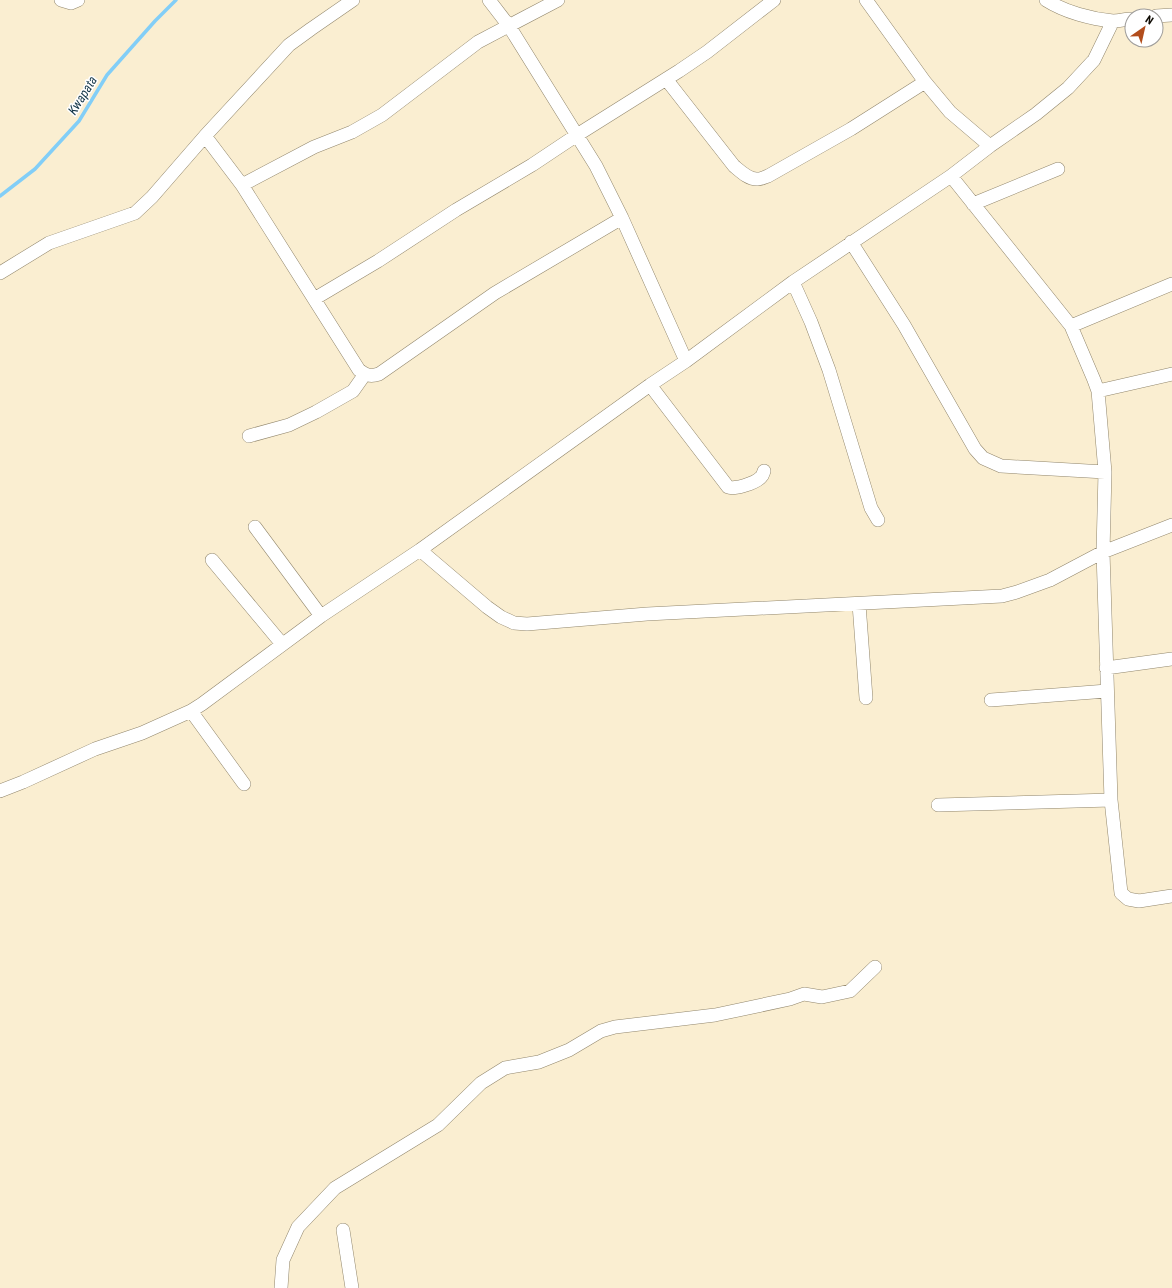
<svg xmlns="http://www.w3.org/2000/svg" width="1172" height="1288" font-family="'Roboto Condensed',sans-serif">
<rect width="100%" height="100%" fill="#faeed1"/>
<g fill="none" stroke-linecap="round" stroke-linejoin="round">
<path stroke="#82cef7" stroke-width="3.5" d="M0,196L35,169L79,121L107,75L155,21L176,0"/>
<defs>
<path id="minor" d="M61,0L71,3L78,0
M353,0L311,29L289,45L205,136L242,185L359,370C366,375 370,377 379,374L495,293L622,218
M489,0L509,26L596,166L622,218L686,361
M866,0L925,82L950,112L990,146
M1046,0C1065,12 1091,19 1113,21C1119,21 1126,19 1132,19
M1156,16L1172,15
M666,79L734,166C740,171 749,180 758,179C761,179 765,177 768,176L851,129L925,82
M951,176L1071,326L1094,380L1098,391L1105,472L1103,552L1111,800L1121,893L1128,899L1139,901L1172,896
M242,185L314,147L352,132L382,115L478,42L558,0
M973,204L1058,169
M851,242L904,325L975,449L983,458L1001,466L1105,472
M0,273L49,243L135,213L152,197L205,136
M793,282L811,322L829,370L871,508L878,520
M314,299L378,261L456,210L532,165L577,135L679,71L707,52L774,0
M1071,326L1172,284
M650,385L728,487C734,490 756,483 761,477C763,475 763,474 764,471
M1098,391L1172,374
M249,436L289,425L316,412L353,391L365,374
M255,527L321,616
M420,550L487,607L501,617L514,623L527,624L647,614L1002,596L1017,592L1050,580L1103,552L1172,525
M212,560L282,644
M859,604L866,698
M1106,668L1172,659
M991,700L1107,691
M191,711L244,784
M0,791L23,782L95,749L142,733L191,711L202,704L321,616L420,550L650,385L686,361L793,282L951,176L990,146L1036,114L1068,88L1094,60L1113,21
M938,805L1111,800
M343,1230L352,1288
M281,1288L283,1260L298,1227L335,1188L438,1125L481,1083L505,1068L539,1062L569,1050L601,1031L615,1027L715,1015L790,999L804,994L822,997L850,991L875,967"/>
</defs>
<use href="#minor" stroke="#91866c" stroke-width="14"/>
<use href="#minor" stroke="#fff" stroke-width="13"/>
</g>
<g text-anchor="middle" stroke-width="3" stroke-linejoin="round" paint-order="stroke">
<g font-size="13" font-style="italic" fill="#17394b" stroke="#fff">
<text transform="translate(82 95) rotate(-58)" y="5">Kwapata</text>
</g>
</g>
<g transform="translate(1144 28) rotate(34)"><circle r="19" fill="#ffffff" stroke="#9f9d9b"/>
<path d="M0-3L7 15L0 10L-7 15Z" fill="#b24d1c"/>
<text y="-6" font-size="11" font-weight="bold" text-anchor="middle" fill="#0f0b04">N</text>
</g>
</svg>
